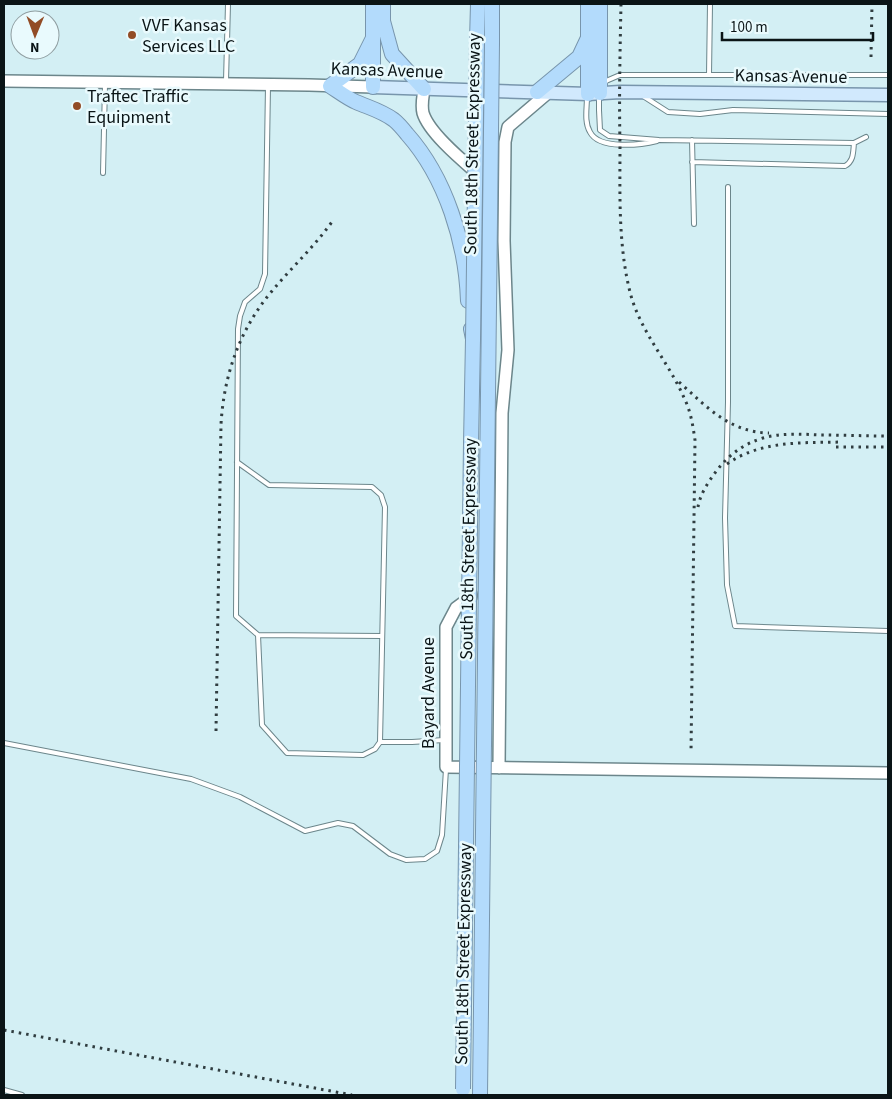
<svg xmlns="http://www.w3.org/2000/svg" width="892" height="1099" font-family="'Source Sans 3',sans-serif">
<rect width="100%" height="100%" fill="#d3eff4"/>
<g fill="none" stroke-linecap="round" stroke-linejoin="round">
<defs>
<path id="lane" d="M709,75L710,4
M226,81L228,4
M605,83L606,81L620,75H888
M599,96V110L600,130L609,136L659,140L854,143L866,137
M643,96L668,112L700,114L733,110L888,114
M587,97C587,108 584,122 590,132C599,150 641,145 657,141
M692,140L694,224
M692,162L845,166C854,161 853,152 854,143
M103,173L105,85
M728,187V402L725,518L727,585L735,626L888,631
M237,462L269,485L372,487L381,495L385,507L380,742L375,749L363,755L287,753L262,725L258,635L236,616L238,329L240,316L245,302L260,289L265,274L268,86
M258,635L382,636
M380,742H412L444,740
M4,743L191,779L240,797L305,831L338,823L353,826L390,854L406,860L425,859L437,851L442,835L446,769
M4,1090L22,1095"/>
<path id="secondary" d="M4,81L309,85L373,87
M424,89C423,97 421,105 423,113C429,133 463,161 479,175
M471,594V597L456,608L446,627V767L888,773
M499,768L502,413L508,350L504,241L505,142L508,127L549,92"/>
<path id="primary" d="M373,87L588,94L620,92L888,95"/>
<path id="highway" d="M373,4V87
M383,4V21L392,54L424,89
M373,38L360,64L330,86C338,91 347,98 356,102C370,108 382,111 394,120C399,124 403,129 407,134C446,178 466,243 468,301
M477,40L478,4
M492,43V4
M537,92L579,57L587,40
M600,93V4
M588,94V4
M471,329L473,339L471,443"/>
</defs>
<use href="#lane" stroke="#6c868b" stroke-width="6"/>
<use href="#secondary" stroke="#6c868b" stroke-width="14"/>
<use href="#primary" stroke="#7895ac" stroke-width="15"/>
<use href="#highway" stroke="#7895ac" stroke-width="16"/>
<use href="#lane" stroke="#fff" stroke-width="4"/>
<use href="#secondary" stroke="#fff" stroke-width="11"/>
<use href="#primary" stroke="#d1e9fd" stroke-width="12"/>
<use href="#highway" stroke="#b3dbfc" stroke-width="14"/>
<path stroke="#303d40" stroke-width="3" stroke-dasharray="2.5 5" stroke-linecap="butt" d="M621,4C620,51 619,98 620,144C620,193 618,244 630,292C640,332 669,362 685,400C691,412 693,427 695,440L691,752
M871,57L872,4
M679,382C707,407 729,432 769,433
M836,447H888
M727,464C761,440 803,443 843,442
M698,507C700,494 709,481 717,470C729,455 743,444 763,438C781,433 801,434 820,435C842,435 865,436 888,436
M216,731L221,424C224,374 240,329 272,291C292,267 316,245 334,219
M4,1030L352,1095"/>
<defs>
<path id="highway-bridge" d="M473,339L477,40
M463,1089L471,443
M480,1095L492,43"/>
</defs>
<use href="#highway-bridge" stroke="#7895ac" stroke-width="16" stroke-linecap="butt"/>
<use href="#highway-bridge" stroke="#b3dbfc" stroke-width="14"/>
</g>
<g fill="#924c26" stroke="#e9fafd" stroke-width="2">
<circle cx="132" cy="35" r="5"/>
<circle cx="77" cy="106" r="5"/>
</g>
<g text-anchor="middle" stroke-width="5" stroke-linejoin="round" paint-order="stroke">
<g font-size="18" fill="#0a1416" stroke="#e9fafd" text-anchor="start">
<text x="142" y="31">VVF Kansas<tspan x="142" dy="21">Services LLC</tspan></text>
<text x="87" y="102">Traftec Traffic<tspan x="87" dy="21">Equipment</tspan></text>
</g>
<g font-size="18" fill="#0a1416" stroke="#e9fafd">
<text transform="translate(387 70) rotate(2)" y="6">Kansas Avenue</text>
<text transform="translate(791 76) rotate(1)" y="6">Kansas Avenue</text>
<text transform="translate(472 144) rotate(-89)" y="6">South 18th Street Expressway</text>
<text transform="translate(468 549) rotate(-89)" y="6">South 18th Street Expressway</text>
<text transform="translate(428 693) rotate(-90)" y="6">Bayard Avenue</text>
<text transform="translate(463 954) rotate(-89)" y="6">South 18th Street Expressway</text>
</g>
</g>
<rect width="892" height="1099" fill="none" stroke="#0a1416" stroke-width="10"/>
<g transform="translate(35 35) rotate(181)"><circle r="24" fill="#e9fafd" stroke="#909ea1"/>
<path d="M0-4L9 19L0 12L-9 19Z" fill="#924c26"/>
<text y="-8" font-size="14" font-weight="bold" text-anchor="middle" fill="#0a1416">N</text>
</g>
<path d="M722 32v8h151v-8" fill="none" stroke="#0a1416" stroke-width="2.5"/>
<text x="730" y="32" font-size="15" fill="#0a1416" stroke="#e9fafd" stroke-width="4" paint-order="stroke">100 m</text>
</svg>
